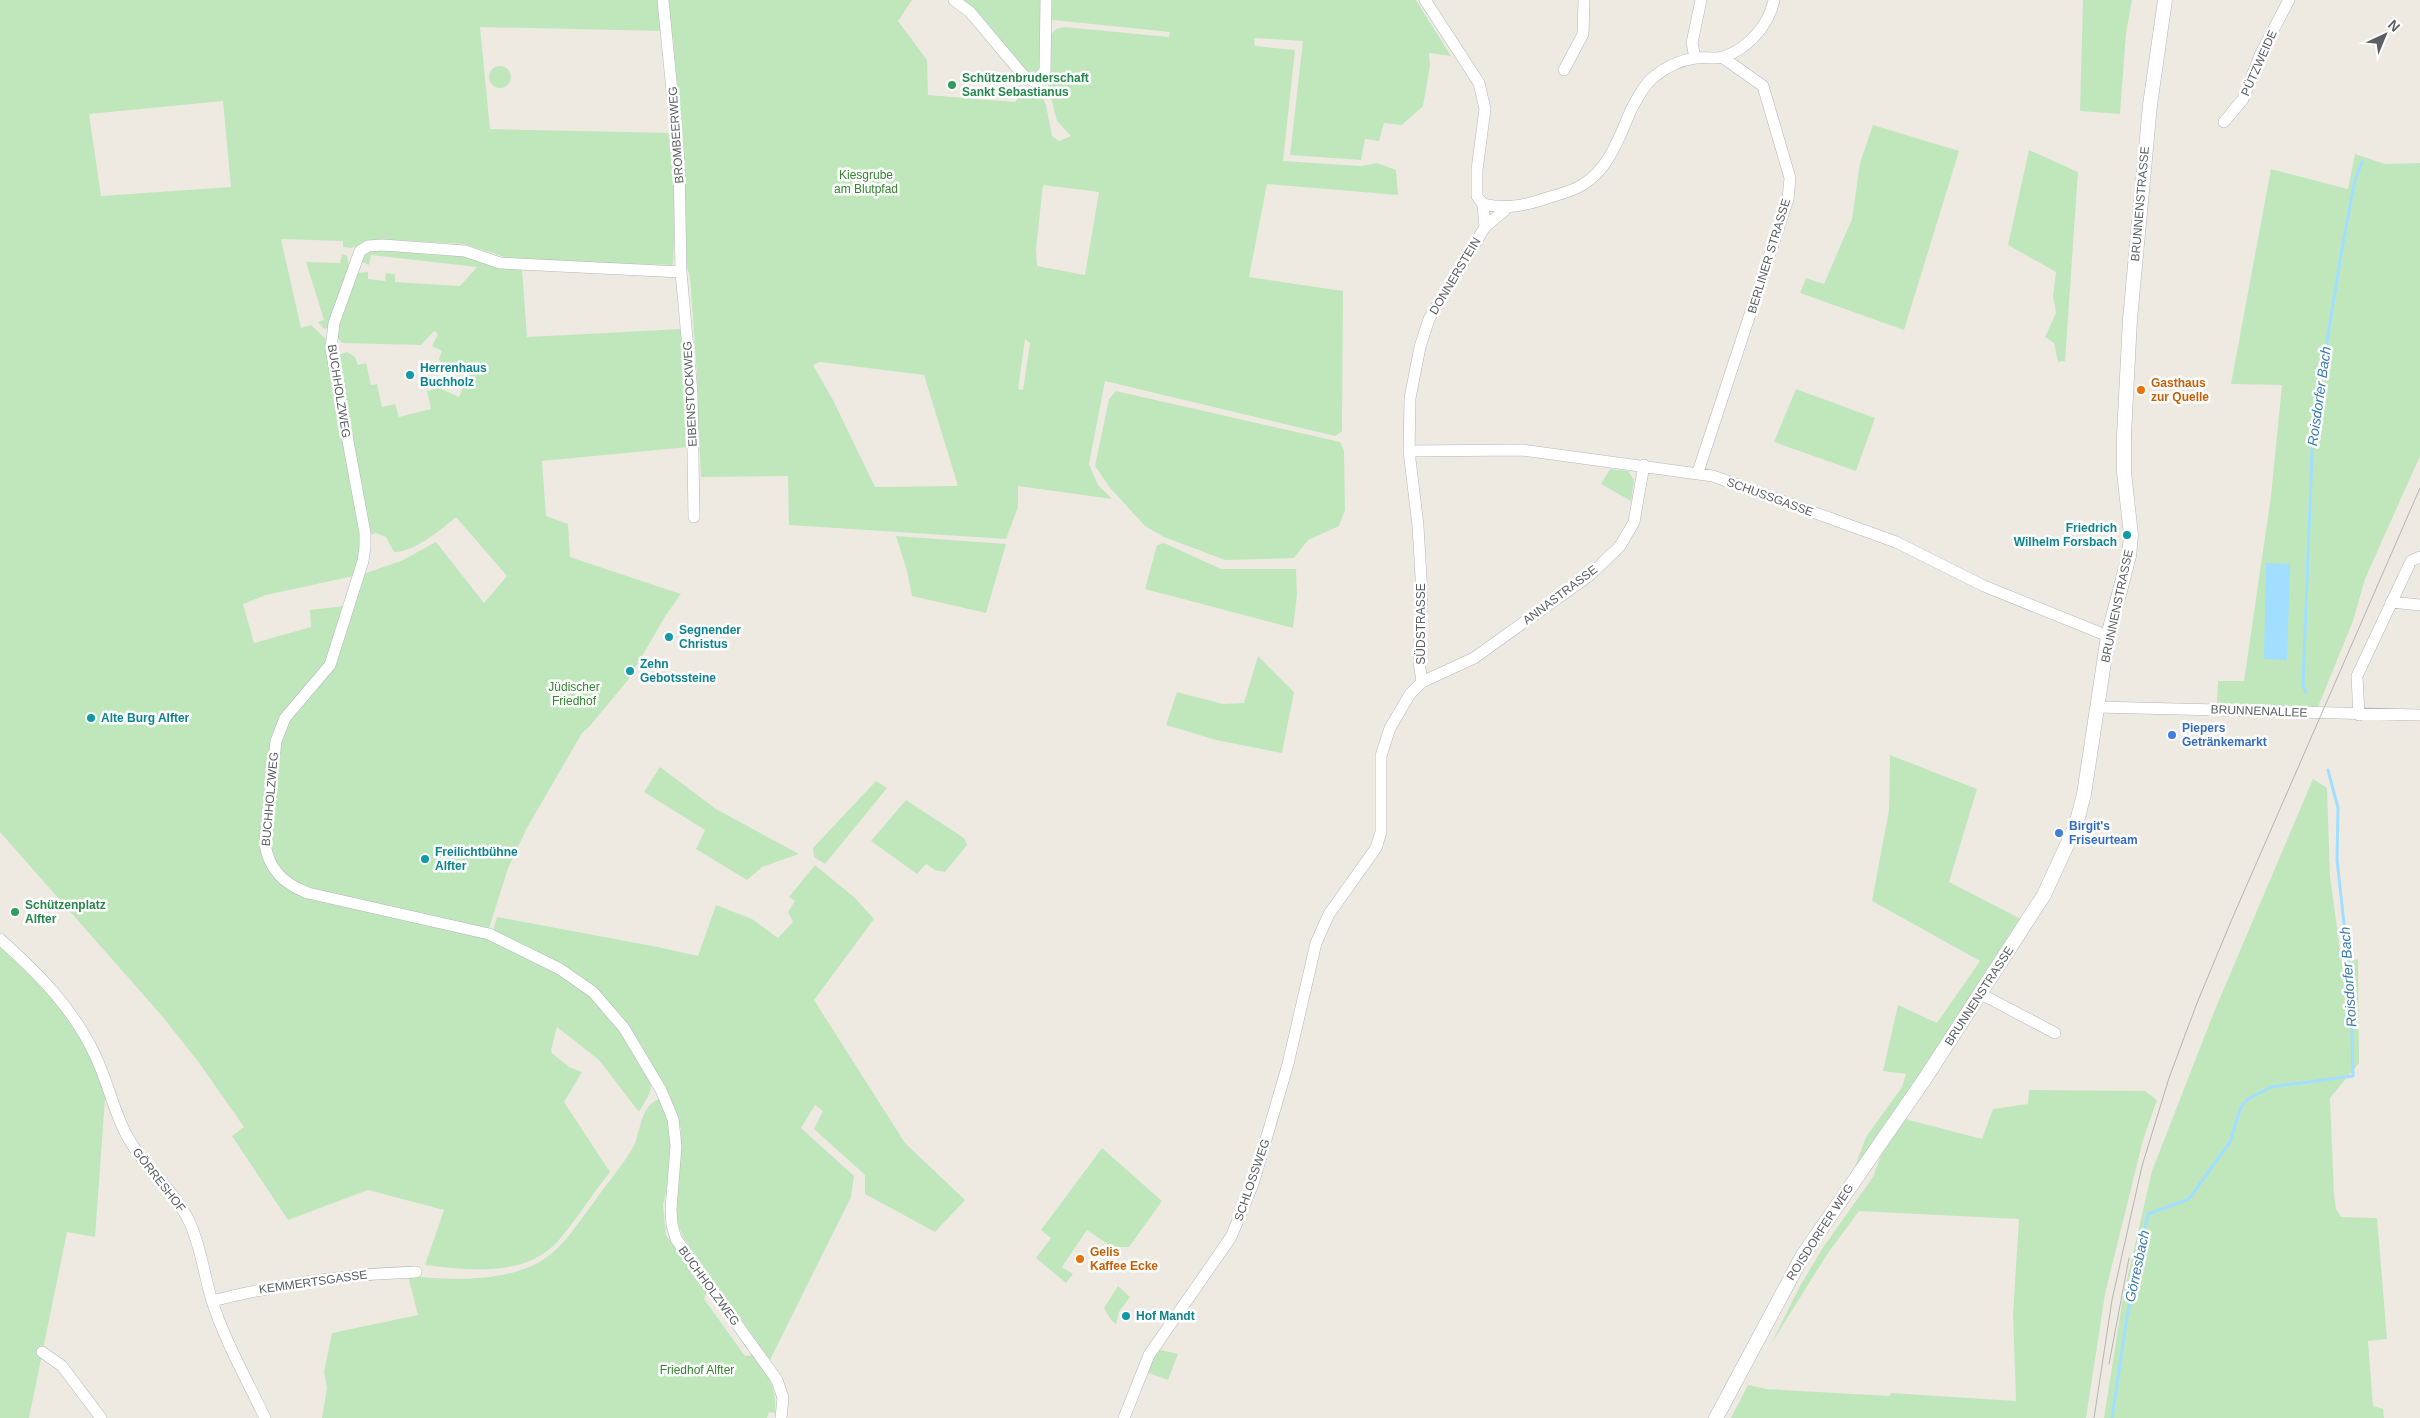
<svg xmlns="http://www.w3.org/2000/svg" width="2420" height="1418" font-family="Helvetica,sans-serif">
<rect width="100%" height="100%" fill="#eeeae2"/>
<path fill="#c0e7bc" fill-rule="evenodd" d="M0,0H912L898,21L927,60L928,95L1015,102L1028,87L1038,88L1046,105L1052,136L1059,141L1071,136L1057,121L1048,86L1051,34L1056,29L1064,27L1169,37L1170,32L1043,19L1039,71L1028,72L975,9L964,0H1416L1451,56L1429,53L1430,66L1423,106L1402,125L1384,123L1379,141L1365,139L1361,160L1290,155L1303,41L1254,38L1255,46L1295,50L1283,161L1361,166L1377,163L1396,170L1398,195L1267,184L1249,277L1343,291L1342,431L1335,436L1105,381L1089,464L1098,485L1112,499L1018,486V507L1006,539L789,525L788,476L701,477L697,398L686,400L689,447L542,461L546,516L568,524L570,557L681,594L666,615L628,680L589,727L582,733L527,828L508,868L487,935L584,988L619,1029L651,1081C652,1095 645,1100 639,1112L599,1060L557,1027L551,1050L552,1053L569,1067L582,1072L564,1102L610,1172C592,1194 577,1219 559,1240C526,1278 469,1270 425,1265L444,1210L368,1190L288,1220L232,1136L244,1127L200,1064L162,1016L0,832ZM480,27L662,31L673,36L683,159L686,264L690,277L698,391L686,392L682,329L527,337L522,269L461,255L375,249L367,253L360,261L369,265L371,255L477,267L460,286L395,282V274L386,273L385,281L368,279V272L357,273L338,323L336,336L342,343L421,345L434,331L438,334L432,346L442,351L439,359L441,365H451L469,373L459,397L439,388L427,391L431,409L399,417L395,404L382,407L377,384L371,385L366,363L358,365L355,357L347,352L339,355L337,359L370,535L376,533L386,537L394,552C413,553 442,529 456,517L507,576L484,603L436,542L401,561L363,574L362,544L327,348L325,338L311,325L301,328L281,239L343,241V247L351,248L377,239L464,244L514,260L673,265L676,197L672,133L490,129ZM223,101L231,187L101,196L89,114ZM1043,185L1099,192L1085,275L1037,266L1036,249ZM1025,339L1030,343L1023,390L1018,389ZM820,362L924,375L958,486L875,487L833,400L813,365ZM354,576L344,606L310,610L311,627L254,643L243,604L266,595Z
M2083,0H2132L2126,33L2120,114L2080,111Z
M489 77a11 11 0 1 1 22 0a11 11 0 1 1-22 0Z
M1873,125L1959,151L1904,330L1800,293L1806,278L1824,284L1852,219L1860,163Z
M2029,150L2078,172L2065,361L2058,362L2054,343L2045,337L2056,313L2053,296L2056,272L2008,245Z
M2355,154L2385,164L2420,163V456L2365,579L2353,621L2318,707L2217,704L2218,681H2244L2271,496L2282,385L2231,384L2271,169L2348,189Z
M342,254L347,256L349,265L329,328L324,329L318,322L324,320L306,262L340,263Z
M1796,389L1875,418L1856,471L1774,442Z
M1116,391L1340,442L1344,451L1345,510L1339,526L1308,540L1294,558L1225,560L1164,537L1145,526L1111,489L1095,466L1109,399Z
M1610,469L1628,471L1634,480L1631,501L1601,484Z
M896,536L1006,544L986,613L912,596L907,571Z
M1164,543L1221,569H1296L1297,595L1293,628L1145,589L1157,545Z
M1258,656L1294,692L1282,753L1216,740L1166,725L1177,692L1223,704L1244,703Z
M1890,755L1977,789L1949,882L2021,919L1880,1135L1855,1166L1866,1137L1902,1087L1906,1074L1883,1071L1898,1005L1937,1023L1980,961L1872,901L1889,810Z
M660,767L716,809L799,854L762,867L747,880L696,849L705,830L644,792Z
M2313,779L2327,788L2330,876L2342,964L2358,959L2359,1063L2330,1098L2334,1195L2336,1209L2341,1217L2377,1218L2387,1339L2368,1341L2373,1406L2383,1409L2384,1418H2104L2123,1297L2152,1171L2214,1012Z
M876,781L887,788L825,864L814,857L813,848Z
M906,800L964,838L967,845L945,872L935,870L926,864L917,874L871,841Z
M815,865L855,898L874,919L814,1000L905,1143L965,1200L935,1232L865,1194V1175L814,1129L823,1111L815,1105L801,1128L854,1176L851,1197L770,1360L684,1239L676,1219L681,1129L665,1087L591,984L563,965L493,931L497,917L658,947L698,956L716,905L752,919L778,938L793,922L788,912L795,901L789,897Z
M0,939L53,989L106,1085L95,1237L67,1232L29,1418H0Z
M2029,1090L2145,1091L2157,1100L2143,1140L2105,1294L2086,1418H1731L1748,1385L1766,1389L1890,1396L1891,1393L2016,1401L2013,1314L2019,1219L1859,1211L1828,1253L1771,1344L1800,1286L1822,1249L1873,1177L1881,1155L1905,1119L1982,1139L1993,1109L2028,1104Z
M657,1100H660L671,1130L668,1184L663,1205L666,1235L707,1291L704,1299L745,1356L754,1355C768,1376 777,1386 775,1413L769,1412L767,1418H322L327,1388L324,1372L332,1333L418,1315L408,1276C452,1280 514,1284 551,1254C568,1240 580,1220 594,1202C606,1184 621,1168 632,1149C641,1135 639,1108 657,1100Z
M1102,1148L1162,1201L1129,1247H1112L1087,1230L1062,1267L1073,1274L1066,1283L1036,1258L1051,1238L1041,1230Z
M1118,1286L1130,1297L1119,1312L1116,1324L1111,1320L1104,1308Z
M1157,1349L1178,1354L1168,1380L1146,1372Z"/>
<path fill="#a1deff" d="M2266,563L2290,564L2287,660L2264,659Z"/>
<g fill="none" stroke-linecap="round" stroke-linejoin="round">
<path stroke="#a1deff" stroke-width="3" d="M2306,693L2303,685L2313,427L2343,243L2355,180L2362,162
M2112,1418L2127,1317L2148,1214L2189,1199L2230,1142L2241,1107L2248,1099L2271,1087L2353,1076L2351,987L2337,860L2338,808L2328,770"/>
<defs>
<path id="minor" d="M663,0L679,162L681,272L692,393L694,517
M954,0L970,12L1023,75L1035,82L1045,71L1046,0
M1695,58L1692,43L1701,0
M1564,70L1583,34L1584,0
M2224,122L2243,99L2261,53L2289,0
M1483,204C1507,210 1527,205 1550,197C1560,194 1573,191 1582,185C1609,169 1619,138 1631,110C1637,99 1644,84 1655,76C1666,67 1681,60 1696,58C1705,57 1715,59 1723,57C1748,49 1769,25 1774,0
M1485,227L1507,208
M681,272L500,263L465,251L383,245L368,246L360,251L334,323L331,349L365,533V547L363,561L330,665L285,718L276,741L265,844C269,870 284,884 308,893L489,934L560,969L593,992L624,1028L661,1090L673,1119L676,1146L671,1209L672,1225L676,1239L777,1380L783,1398L781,1418
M1409,451L1522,450L1713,476L1896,542L1984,586L2108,636
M1698,472L1788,199L1790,178L1763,86L1722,57
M2391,602L2420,605
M1422,682L1419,662L1422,594L1418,526L1409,451L1410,398L1420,347L1429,319L1485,227L1483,204L1477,196V170L1485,109L1479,83L1425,0
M2097,707L2420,715
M2359,715L2357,676L2411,561L2420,557
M0,939C38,973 73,1008 95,1055C107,1080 113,1108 125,1132C142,1166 173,1188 189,1221C201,1246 204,1275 212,1301C225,1341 247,1380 265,1418
M1981,994L2055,1033
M212,1301C279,1284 346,1274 416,1272
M42,1352L62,1366L101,1418
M1124,1418L1149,1355L1231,1237L1253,1184L1288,1064L1316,943L1329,914L1376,848L1381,832V756L1390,728L1410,694L1422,682L1474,658L1590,575L1620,546L1634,522L1644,465"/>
<path id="tertiary" d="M1716,1418L1803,1255L1924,1080L2044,895L2076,825L2084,794L2108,636L2129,556L2131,535L2124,472V435L2130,319L2150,105L2165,0"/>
</defs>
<use href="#minor" stroke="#b3b6ba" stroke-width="12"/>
<use href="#tertiary" stroke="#b3b6ba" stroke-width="15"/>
<use href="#minor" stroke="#fff" stroke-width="11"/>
<use href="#tertiary" stroke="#fff" stroke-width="14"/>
<path stroke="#b3b4b5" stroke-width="1" d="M2109,1364L2129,1258
M2094,1418L2112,1300L2142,1166L2169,1078L2197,1003L2232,919L2420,488"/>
</g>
<g fill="#2e9e5b" stroke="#fff" stroke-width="2">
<circle cx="952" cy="85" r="5"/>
<circle cx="15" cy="912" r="5"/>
</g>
<g fill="#0f9aa8" stroke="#fff" stroke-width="2">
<circle cx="410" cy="375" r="5"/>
<circle cx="2127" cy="535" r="5"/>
<circle cx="669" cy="637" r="5"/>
<circle cx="630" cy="671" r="5"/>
<circle cx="91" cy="718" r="5"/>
<circle cx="425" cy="859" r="5"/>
<circle cx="1126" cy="1316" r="5"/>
</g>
<g fill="#e8710a" stroke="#fff" stroke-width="2">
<circle cx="2141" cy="390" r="5"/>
<circle cx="1080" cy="1259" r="5"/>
</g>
<g fill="#3f7fe0" stroke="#fff" stroke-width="2">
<circle cx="2172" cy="735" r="5"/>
<circle cx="2059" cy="833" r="5"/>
</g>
<g text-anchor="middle" stroke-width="5" stroke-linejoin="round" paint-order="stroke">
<g font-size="12" fill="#5a5f64" stroke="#fff">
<text transform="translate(2259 63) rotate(-66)" y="4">PÜTZWEIDE</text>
<text transform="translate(676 135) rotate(-94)" y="4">BROMBEERWEG</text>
<text transform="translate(2140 204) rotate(-85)" y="4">BRUNNENSTRASSE</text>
<text transform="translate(1769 256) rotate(-73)" y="4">BERLINER STRASSE</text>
<text transform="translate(1455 276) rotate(-59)" y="4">DONNERSTEIN</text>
<text transform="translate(339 391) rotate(81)" y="4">BUCHHOLZWEG</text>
<text transform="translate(690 394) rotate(-93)" y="4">EIBENSTOCKWEG</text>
<text transform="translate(1770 497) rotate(20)" y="4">SCHUSSGASSE</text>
<text transform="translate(1560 595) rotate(-37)" y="4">ANNASTRASSE</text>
<text transform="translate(2117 606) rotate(-78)" y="4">BRUNNENSTRASSE</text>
<text transform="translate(1421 624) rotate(-90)" y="4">SÜDSTRASSE</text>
<text transform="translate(2259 711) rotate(2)" y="4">BRUNNENALLEE</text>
<text transform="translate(270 799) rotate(-85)" y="4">BUCHHOLZWEG</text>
<text transform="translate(1979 996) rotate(-57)" y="4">BRUNNENSTRASSE</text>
<text transform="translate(159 1180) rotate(52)" y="4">GÖRRESHOF</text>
<text transform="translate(1252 1180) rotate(-71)" y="4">SCHLOSSWEG</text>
<text transform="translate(1820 1232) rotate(-57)" y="4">ROISDORFER WEG</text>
<text transform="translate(313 1282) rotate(-8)" y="4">KEMMERTSGASSE</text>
<text transform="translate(709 1286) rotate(54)" y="4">BUCHHOLZWEG</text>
</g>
<g font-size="12" font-weight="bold" fill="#27864d" stroke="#fff" text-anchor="start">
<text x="962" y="82">Schützenbruderschaft<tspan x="962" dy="14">Sankt Sebastianus</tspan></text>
<text x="25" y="909">Schützenplatz<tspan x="25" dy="14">Alfter</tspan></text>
</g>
<g font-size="12" fill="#33862f" stroke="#fff">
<text x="866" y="179">Kiesgrube<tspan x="866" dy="14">am Blutpfad</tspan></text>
<text x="574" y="691">Jüdischer<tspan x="574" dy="14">Friedhof</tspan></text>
<text x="697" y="1374">Friedhof Alfter</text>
</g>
<g font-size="12" font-weight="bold" fill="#0d838f" stroke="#fff" text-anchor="start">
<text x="420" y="372">Herrenhaus<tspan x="420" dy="14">Buchholz</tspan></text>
<text x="2117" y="532" text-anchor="end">Friedrich<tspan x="2117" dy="14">Wilhelm Forsbach</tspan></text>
<text x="679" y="634">Segnender<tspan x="679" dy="14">Christus</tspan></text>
<text x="640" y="668">Zehn<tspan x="640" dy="14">Gebotssteine</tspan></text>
<text x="101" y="722">Alte Burg Alfter</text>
<text x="435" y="856">Freilichtbühne<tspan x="435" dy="14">Alfter</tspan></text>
<text x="1136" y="1320">Hof Mandt</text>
</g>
<g font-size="12" font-weight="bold" fill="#c56008" stroke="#fff" text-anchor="start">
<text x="2151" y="387">Gasthaus<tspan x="2151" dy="14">zur Quelle</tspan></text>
<text x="1090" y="1256">Gelis<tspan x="1090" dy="14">Kaffee Ecke</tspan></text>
</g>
<g font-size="12" font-weight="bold" fill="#366cbe" stroke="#fff" text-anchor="start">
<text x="2182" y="732">Piepers<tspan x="2182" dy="14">Getränkemarkt</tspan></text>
<text x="2069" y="830">Birgit's<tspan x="2069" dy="14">Friseurteam</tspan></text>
</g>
<g font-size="14" font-style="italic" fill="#367aae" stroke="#fff">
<text transform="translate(2319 396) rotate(-82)" y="5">Roisdorfer Bach</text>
<text transform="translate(2348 977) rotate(-94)" y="5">Roisdorfer Bach</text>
<text transform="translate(2137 1266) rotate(-78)" y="5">Görresbach</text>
</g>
</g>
<g transform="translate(2385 35) rotate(44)" stroke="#ffffff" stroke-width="4" paint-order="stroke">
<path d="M0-4L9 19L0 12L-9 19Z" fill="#5a5f64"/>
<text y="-8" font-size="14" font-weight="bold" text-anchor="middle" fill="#5a5f64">N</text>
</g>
</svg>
